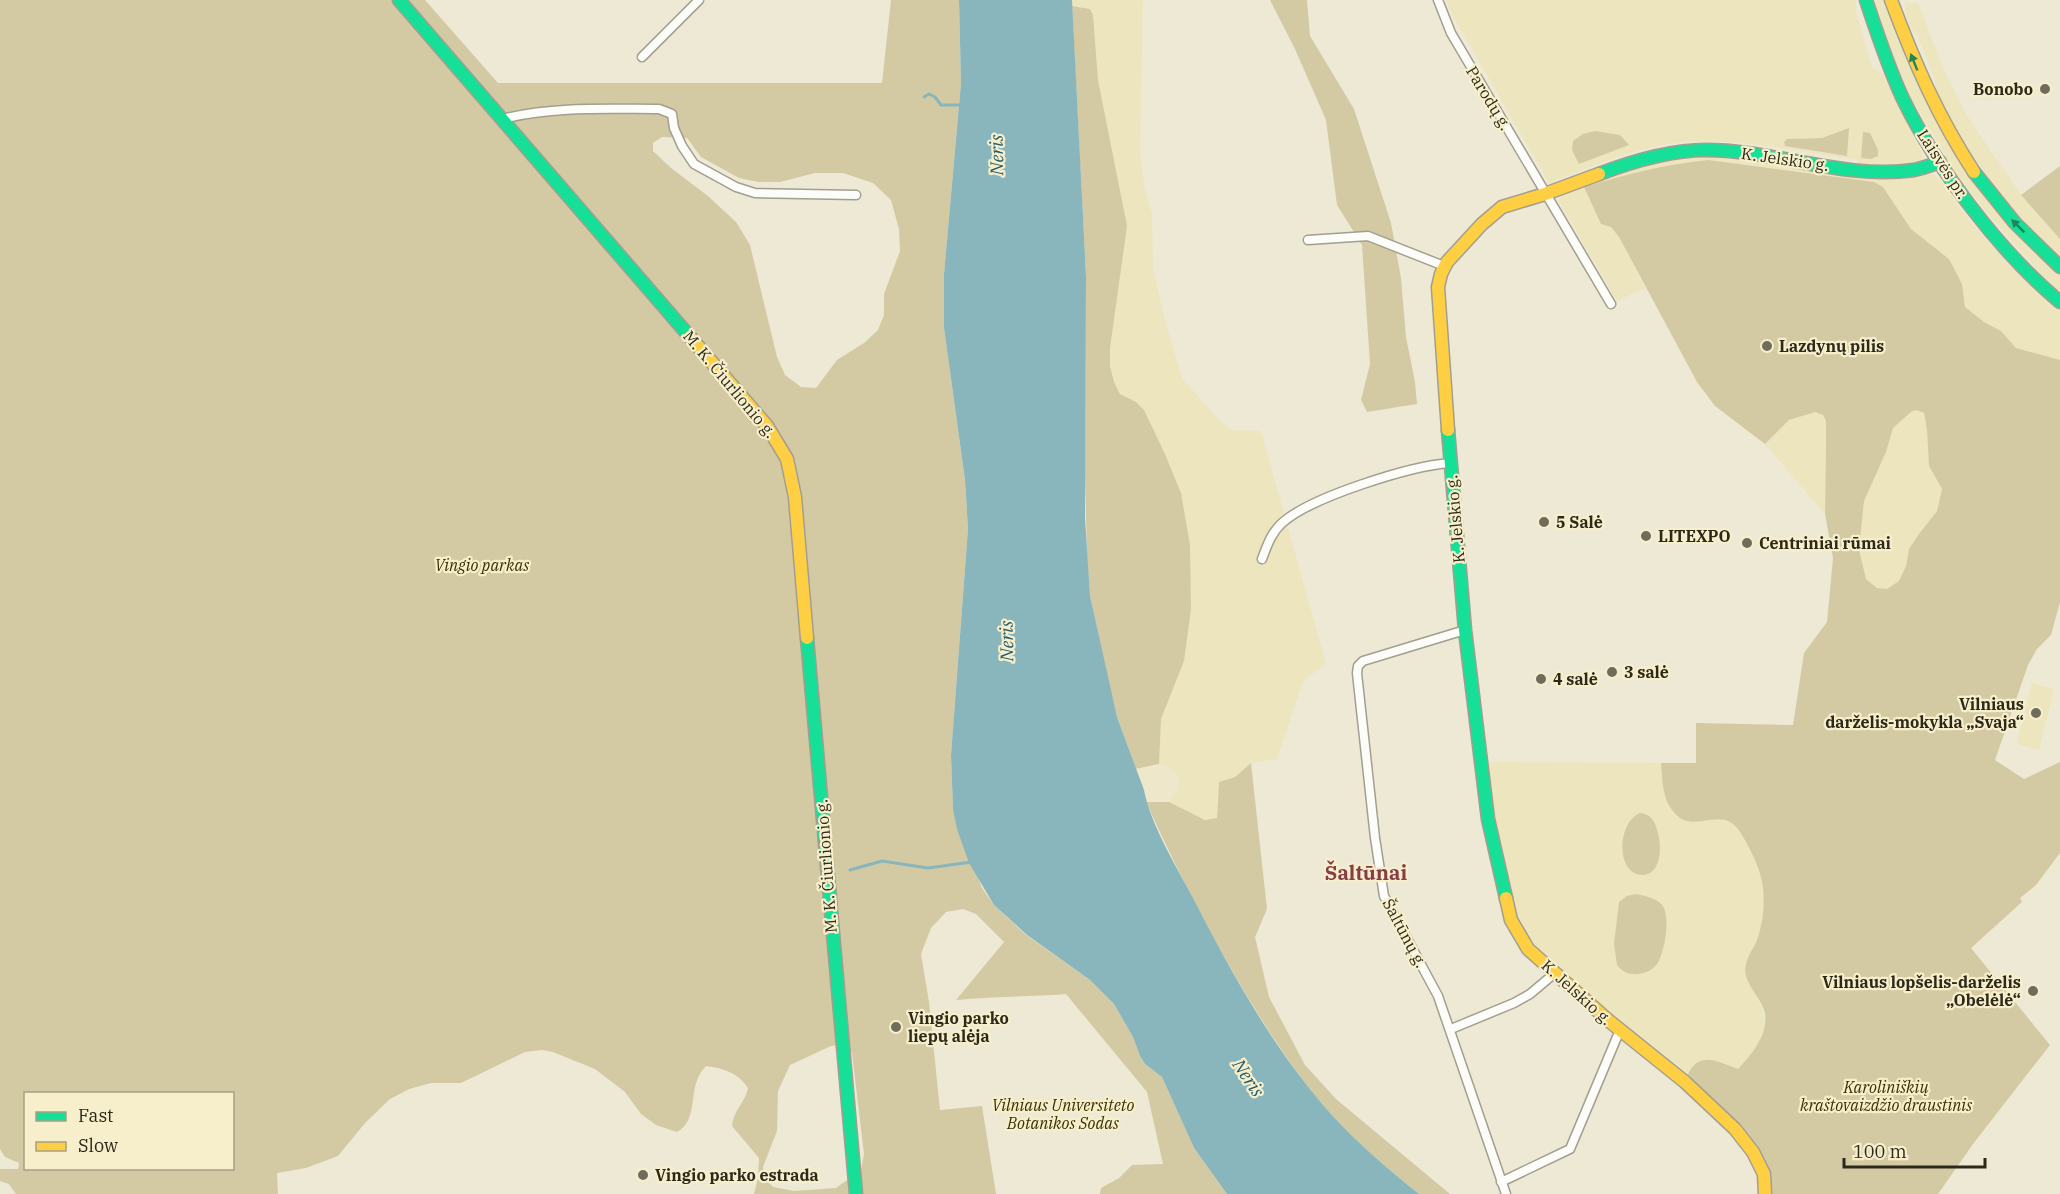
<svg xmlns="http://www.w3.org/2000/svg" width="2060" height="1194" font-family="'IBM Plex Serif',serif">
<rect width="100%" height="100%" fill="#ede9d5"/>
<path fill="#ede5be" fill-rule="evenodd" d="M1072,0H1143L1140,152L1144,186L1152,213L1153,270L1167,328L1182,378L1221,422L1232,430L1261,431L1326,664L1303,681L1277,759L1251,763L1235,777L1224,780L1217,802L1218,818L1205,820L1169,802L1179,787L1174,770L1159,764L1161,718L1184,661L1181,493L1165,454L1144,410L1136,402L1120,394L1114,382L1110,366L1098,80L1093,15L1090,9L1072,6Z
M1446,0H1856V11L1872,67L1883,74L1924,157C1915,173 1874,166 1857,165L1858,160C1793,151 1717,132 1653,147C1617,155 1583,170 1549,183L1452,14ZM1849,128L1846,155L1787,139L1822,138Z
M1875,0H1882L1912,74L1950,144L2060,273V295L1987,213L1956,174L1910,96L1893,58Z
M1904,2L1918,3L1942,66L1966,114L2021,195L2060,239V257L2028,226L2000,193L1963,142L1937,96L1934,77L1918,37L1909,25Z
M1700,156L1726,157L1874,177H1897L1928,173L1935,175C1947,187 1955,202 1966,216C1994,251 2026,282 2060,311V360L2016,348L2001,331L1984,322L1965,307L1962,284L1949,260L1911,229L1883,187L1874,182L1824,177L1584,187L1601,224L1611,227L1619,237L1645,288L1617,301L1559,202L1560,197L1565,193C1612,178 1650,159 1700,156Z
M1916,410L1924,413L1927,430L1929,466L1942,489L1937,511L1919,534L1909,549L1906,566L1899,581L1887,589L1877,588L1866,579L1859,550L1864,501L1886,452L1893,428L1911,412Z
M1815,411L1823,415L1826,421L1825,514L1765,444L1789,420Z
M2032,683L2054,689L2039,750L2017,744Z
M1484,762L1661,763L1665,796L1697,823C1708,820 1717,816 1728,821C1739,825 1757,862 1760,875C1764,889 1764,910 1761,925C1758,941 1746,955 1746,972C1746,976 1749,981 1751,985C1763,1009 1770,1018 1758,1045L1973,1144L1938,1194L1757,1150L1742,1126L1687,1076L1612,1017L1530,942L1512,915ZM1627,823L1660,855L1658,864L1652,872L1622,844L1623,834Z"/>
<path fill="#d3caa4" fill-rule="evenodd" d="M0,0H425L498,83H882L891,0H959L961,83L944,274V328L965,480L968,529L951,755L953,809L982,888L994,905L1026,935L1090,980L1114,1004L1133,1037L1140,1056L1145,1064L1162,1077L1194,1148L1227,1194H1100L1101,1188L1119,1178L1132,1165L1163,1164L1147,1092L1066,994C1029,997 993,996 956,1000L1004,942L976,914L963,909L946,912L931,928L921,954L929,1002L940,1110L982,1106L996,1194H754L758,1178L759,1158L732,1126C734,1109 745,1103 748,1088C738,1073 724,1068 706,1066C704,1069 701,1071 700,1074C689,1091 698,1121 677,1132L656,1125L641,1114L625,1092L595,1069L553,1052L542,1050L525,1052L461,1083H431L409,1089L390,1099L365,1123L338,1156L306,1168L277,1173L278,1194H16L9,1184L0,1181V1169H18L19,1163L5,1157L0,1149ZM662,137L687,138L701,157L739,178L758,182H780L815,173H843L873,183L891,200L899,229L900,251L884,294V315L878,330L864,343L837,360L816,388L801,387L785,375L777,357L750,245L736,222L708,196L671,168L653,151V143ZM844,1044L852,1053L864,1154L861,1170L836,1188L794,1191L773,1187L765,1178L763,1167L777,1131L778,1091L790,1065L831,1046ZM26,1094H232V1168H26Z
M1270,0H1307L1310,36L1354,109L1391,223L1401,278L1406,337L1415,382L1417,404L1367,412L1361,400L1370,364L1362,245L1337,205L1326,120L1295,49Z
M1072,6L1090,9L1093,15L1098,80L1127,226L1110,348V366L1114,382L1120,394L1136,402L1144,410L1165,454L1181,493L1190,545L1191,609L1184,661L1161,719L1159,764L1136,769L1117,717L1106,673L1090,596L1087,556L1085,475L1086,276Z
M1849,128L1847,156L1785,146L1784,142L1787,139L1822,138Z
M1595,131L1620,135L1629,145L1579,164L1572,150L1573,141L1583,134Z
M1863,132L1870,133L1878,150V156L1871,159L1861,158Z
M1708,160L1874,182L1883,187L1911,229L1949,259L1962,284L1965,307L1984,322L2001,331L2016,348L2060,360V602L2051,635L2037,649L2028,665L1995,760L2024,779L2060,762V853L2036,885L2020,898L2022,902L1971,948L2050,1045L1973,1144L1938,1194H1770L1757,1150L1742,1126L1687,1076C1699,1050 1716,1061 1738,1069C1752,1054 1768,1035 1765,1013C1762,1000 1749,988 1746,976C1742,962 1754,949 1758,937C1764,919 1766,893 1760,874C1757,862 1747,843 1740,832C1721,802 1693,838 1673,811C1669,806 1666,801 1665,795C1662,785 1662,774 1661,763H1696V723L1793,725L1804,653L1827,622L1833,558L1825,514L1826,444V421L1823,415L1815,412L1789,420L1765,444L1715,406L1697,382L1619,237L1611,227L1601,224L1584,187C1628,174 1662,165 1708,160ZM1916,410L1924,413L1927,430L1929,466L1942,489L1937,511L1919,534L1909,549L1906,566L1899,581L1887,589L1877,588L1866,579L1859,550L1864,501L1886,452L1893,428L1911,412Z
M2060,166V239L2021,195Z
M1251,763L1267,909L1255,937L1269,997L1305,1065L1336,1099L1450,1194H1419C1389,1169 1357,1144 1331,1114C1298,1078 1272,1037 1247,996C1209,933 1176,868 1146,802H1169L1205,820L1217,818L1219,782L1235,777Z
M1640,813C1645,814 1649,815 1652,819C1662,832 1666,874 1643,875C1616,876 1616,823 1640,813Z
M1636,894C1645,896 1656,898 1662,905C1671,916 1665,952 1657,964C1647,977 1626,978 1617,965L1614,944L1619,902L1627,896Z"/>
<path fill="#eee7c9" d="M1159,764C1185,774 1184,780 1169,802H1146L1144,790L1136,769Z"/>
<path fill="#89b6bc" d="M959,0H1072L1086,276L1085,518L1090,596L1117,717L1144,790C1150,823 1177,868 1193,898C1232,974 1274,1050 1331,1114C1357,1143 1388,1169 1419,1194H1227L1194,1148L1162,1077L1145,1064L1140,1056L1133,1037L1114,1004L1090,980L1027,935L994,905L969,863L957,829L953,809L951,755L968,529L965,480L944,328V274L961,83Z"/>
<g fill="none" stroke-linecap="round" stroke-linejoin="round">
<path stroke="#89b6bc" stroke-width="3" d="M924,97L929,94L935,97L941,105H961
M850,870L882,861L928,868L972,862"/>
<defs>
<path id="street" d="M1438,0L1451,33L1611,304
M642,57L699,0
M502,119C553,106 607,109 659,109L672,114L674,128L682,146L694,164L736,187L755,193L856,195
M1308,240L1368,236L1444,266
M1262,559C1267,546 1271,533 1282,523C1311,497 1410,466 1450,463
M1465,630L1363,661L1358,666L1357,673L1375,838L1384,896L1438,996L1506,1194
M1451,1029L1514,1003L1530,994L1555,973
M1501,1182L1570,1149L1617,1037L1621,1031"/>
<path id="fast" d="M399,0L690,337
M1866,0C1877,33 1888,67 1903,99C1937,169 2000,252 2060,302
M1974,172L2015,223L2060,267
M1599,174C1633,161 1669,150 1706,150C1775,150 1844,180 1914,170C1923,168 1931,165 1940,162
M1448,430L1465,630L1488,819L1506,898
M807,638L856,1194"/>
<path id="slow" d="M1891,0C1914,62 1938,117 1974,172
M690,337L767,426L787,459L795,497L807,638
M1448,430L1438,287L1441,274L1447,262L1482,224L1502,207L1545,194L1599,174
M1506,898L1511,920L1528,949L1609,1021L1685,1082L1735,1129L1753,1152L1764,1174L1765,1194"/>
</defs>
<use href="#street" stroke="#a29f90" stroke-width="11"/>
<use href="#fast" stroke="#a29f90" stroke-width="15"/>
<use href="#slow" stroke="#a29f90" stroke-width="15"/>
<use href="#street" stroke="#fcfcf9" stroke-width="8"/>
<use href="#fast" stroke="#16e098" stroke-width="12"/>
<use href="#slow" stroke="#ffcf43" stroke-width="12"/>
</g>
<defs><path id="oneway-solid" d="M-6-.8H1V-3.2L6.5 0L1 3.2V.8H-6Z" transform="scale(1.5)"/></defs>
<g fill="#21845a">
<use href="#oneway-solid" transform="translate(1914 62) rotate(-112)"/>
<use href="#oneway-solid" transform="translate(2018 226) rotate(-135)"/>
</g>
<g fill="#706c5c" stroke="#f7efcb" stroke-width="2">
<circle cx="2045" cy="89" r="6"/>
<circle cx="1767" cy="346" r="6"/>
<circle cx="1544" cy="522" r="6"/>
<circle cx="1646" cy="536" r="6"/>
<circle cx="1747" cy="543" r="6"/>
<circle cx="1612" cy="672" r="6"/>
<circle cx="1541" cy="679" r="6"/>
<circle cx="2036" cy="713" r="6"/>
<circle cx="2033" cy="991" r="6"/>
<circle cx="896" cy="1027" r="6"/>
<circle cx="643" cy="1175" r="6"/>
</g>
<g text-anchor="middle" stroke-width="4.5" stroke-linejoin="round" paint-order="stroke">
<g font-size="16" font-weight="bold" fill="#2c291b" stroke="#f7efcb" text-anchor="start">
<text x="2033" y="95" text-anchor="end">Bonobo</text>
<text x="1779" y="352">Lazdynų pilis</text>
<text x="1556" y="528">5 Salė</text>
<text x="1658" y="542">LITEXPO</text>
<text x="1759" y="549">Centriniai rūmai</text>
<text x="1624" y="678">3 salė</text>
<text x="1553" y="685">4 salė</text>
<text x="2024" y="710" text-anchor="end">Vilniaus<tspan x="2024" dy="18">darželis-mokykla „Svaja“</tspan></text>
<text x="2021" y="988" text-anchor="end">Vilniaus lopšelis-darželis<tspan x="2021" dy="18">„Obelėlė“</tspan></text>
<text x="908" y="1024">Vingio parko<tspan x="908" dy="18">liepų alėja</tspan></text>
<text x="655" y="1181">Vingio parko estrada</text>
</g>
<g font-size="16" fill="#2c291b" stroke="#f7efcb">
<text transform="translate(1489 98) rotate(59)" y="6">Parodų g.</text>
<text transform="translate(1785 159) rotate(8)" y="6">K. Jelskio g.</text>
<text transform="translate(1943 164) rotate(57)" y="6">Laisvės pr.</text>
<text transform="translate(730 384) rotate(50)" y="6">M. K. Čiurlionio g.</text>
<text transform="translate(1455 519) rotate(-95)" y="6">K. Jelskio g.</text>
<text transform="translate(826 866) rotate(-94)" y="6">M. K. Čiurlionio g.</text>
<text transform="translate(1405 933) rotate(62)" y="6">Šaltūnų g.</text>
<text transform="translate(1577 992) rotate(42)" y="6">K. Jelskio g.</text>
</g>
<g font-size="16" font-style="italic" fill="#393003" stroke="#f7efcb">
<text x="482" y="571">Vingio parkas</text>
<text x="1886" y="1093">Karoliniškių<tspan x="1886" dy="18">kraštovaizdžio draustinis</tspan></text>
<text x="1063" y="1111">Vilniaus Universiteto<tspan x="1063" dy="18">Botanikos Sodas</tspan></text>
</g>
<g font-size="18" font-style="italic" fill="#245b69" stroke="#f7efcb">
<text transform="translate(997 155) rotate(-91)" y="6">Neris</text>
<text transform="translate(1007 641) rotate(-91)" y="6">Neris</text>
<text transform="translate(1248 1078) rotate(56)" y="6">Neris</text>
</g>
<g font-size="20" font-weight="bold" fill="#863d47" stroke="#f7efcb">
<text x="1366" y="880">Šaltūnai</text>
</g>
</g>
<rect x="24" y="1092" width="210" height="78" fill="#f7efcb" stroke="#a6a085" stroke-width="1.5"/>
<rect x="36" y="1112" width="30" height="9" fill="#16e098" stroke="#a6a085" stroke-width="1.5"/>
<text x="78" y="1122" font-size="18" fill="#2c291b">Fast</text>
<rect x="36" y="1142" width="30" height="9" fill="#ffcf43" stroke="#a6a085" stroke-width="1.5"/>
<text x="78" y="1152" font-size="18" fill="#2c291b">Slow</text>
<path d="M1844 1158v9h141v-9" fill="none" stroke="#2c291b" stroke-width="3"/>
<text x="1853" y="1158" font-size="18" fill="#2c291b" stroke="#f7efcb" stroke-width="4.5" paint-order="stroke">100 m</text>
</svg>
